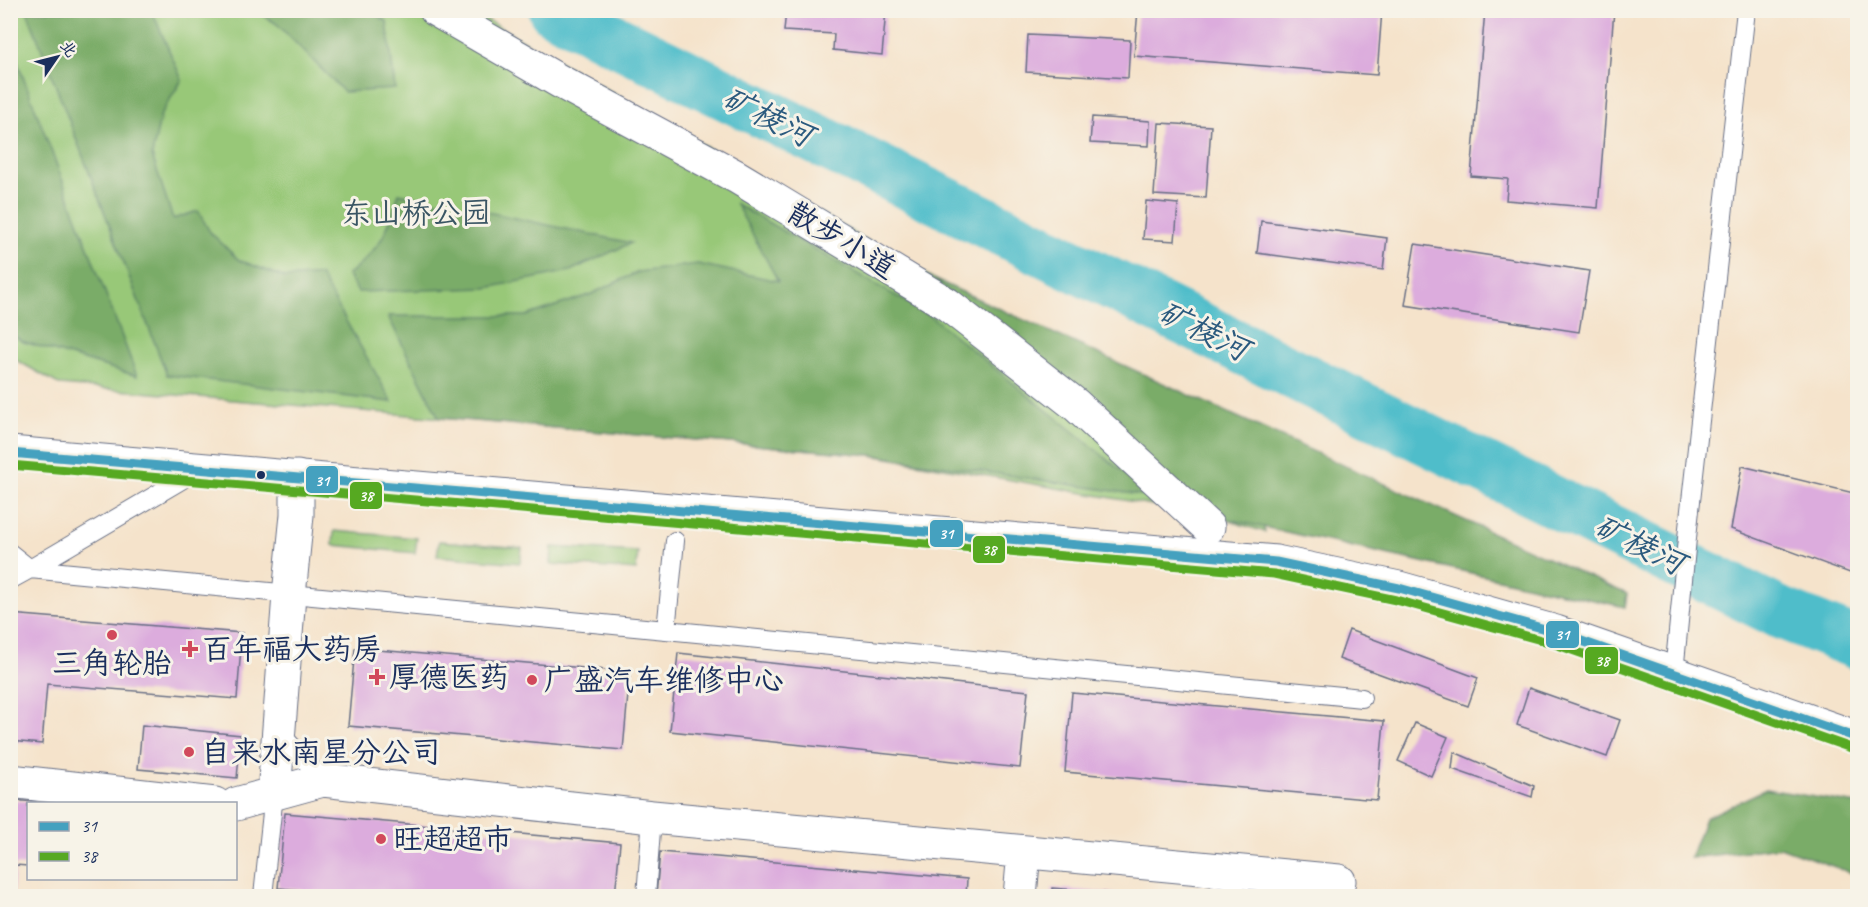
<svg xmlns="http://www.w3.org/2000/svg" width="1868" height="907" font-family="Caveat,'LXGW WenKai TC',sans-serif">
<rect width="100%" height="100%" fill="#f7f3e8"/>
<filter id="ink" filterUnits="userSpaceOnUse"><feTurbulence type="fractalNoise" baseFrequency=".0167" numOctaves="2"/><feDisplacementMap in="SourceGraphic" scale="12" xChannelSelector="R" yChannelSelector="G"/><feConvolveMatrix kernelMatrix="1 2 1 2 8 2 1 2 1" color-interpolation-filters="sRGB"/></filter>
<filter id="wash" filterUnits="userSpaceOnUse"><feTurbulence type="fractalNoise" baseFrequency=".008" numOctaves="4" result="noise"/><feDisplacementMap in="SourceGraphic" scale="24" xChannelSelector="R" yChannelSelector="G"/><feGaussianBlur stdDeviation="1.35" result="paint"/><feColorMatrix in="noise" values="0 0 0 0 0 0 0 0 0 0 0 0 0 0 0 0 0 1.4 0 .05"/><feComposite in="paint" operator="in"/></filter>
<g filter="url(#wash)">
<rect width="100%" height="100%" fill="#f5e3cb"/>
<path fill="#98c878" stroke="#5a7c6b" stroke-width="1.5" d="M11,11H472L934,279L1256,498L1265,532L1213,516L871,455L60,385L11,357Z
M334,531L417,538L415,553L333,545Z
M439,541L522,548L520,563L437,556Z
M552,547L638,552L636,570L551,564Z"/>
<path fill="#7aac68" stroke="#4a6e63" stroke-width="1.5" d="M27,11H152L182,80L161,114L152,155L173,219L198,211L210,232L239,260L286,278L320,275L392,402L167,375Z
M256,11H368L387,21L395,89L344,92L277,24Z
M10,45H11L137,376L21,341L11,332Z
M399,193L631,243L570,271L486,288L358,292L347,275C382,247 386,235 399,193Z
M736,204L929,315L1154,497L871,455L439,418L388,316H526L589,295L638,272L698,264L778,281Z
M934,279L1627,594L1625,607L1213,516Z
M1766,789L1857,804V875L1780,847L1690,858L1705,818Z"/>
<g fill="none" stroke-linecap="round" stroke-linejoin="round">
<path stroke="#50bdca" stroke-width="52" d="M554,10L1778,612L1858,644"/>
</g>
<g id="blocks">
<path fill="#dcacdd" d="M786,10H886L882,55L833,50L834,34L784,31Z
M1138,10H1382L1377,75L1134,56Z
M1485,10H1614L1598,208L1506,200L1508,179L1471,176Z
M1028,35L1130,40L1128,78L1026,72Z
M1092,117L1150,121L1149,146L1090,143Z
M1159,123L1211,126L1206,198L1154,195Z
M1146,201L1178,204L1175,241L1143,239Z
M1261,221L1387,238L1383,270L1257,253Z
M1415,244L1589,271L1579,332L1405,305Z
M1742,466L1858,494V576L1731,529Z
M10,614L242,633L237,699L47,684L42,744L10,741Z
M1349,630L1478,678L1468,706L1339,659Z
M355,648L630,672L623,750L348,726Z
M678,653L1028,691L1020,768L670,731Z
M1529,688L1620,720L1607,757L1517,725Z
M1072,693L1384,721L1377,800L1065,772Z
M1415,723L1448,737L1431,776L1398,761Z
M142,725L241,735L237,778L138,769Z
M1454,752L1534,786L1532,797L1452,769Z
M10,800L36,802V804H28V866L15,865L13,896H10Z
M285,813L620,843L615,896H371L278,888Z
M660,852L967,879L966,896H656Z
M1052,888L1132,895V896H1051Z"/>
</g>
</g>
<g filter="url(#ink)">
<use href="#blocks" fill-opacity="0" stroke="#676e84" stroke-width="1.5"/>
<g fill="none" stroke-linecap="round" stroke-linejoin="round">
<defs>
<path id="lane" d="M675,541L666,630L1362,698
M10,553L30,569L195,472
M10,580L30,569L666,630
M1674,673L1688,528L1746,10
M278,731L323,780
M263,896L274,794
M646,896L652,817"/>
<path id="street" d="M436,10L559,81L737,177L947,304L1076,405L1208,527
M10,781L215,804
M274,794L289,595L297,515V477
M236,804L323,780L652,817L1339,881
M1020,896L1024,852"/>
<path id="secondary" d="M10,453L1276,562L1399,588L1556,632L1858,738"/>
</defs>
<use href="#lane" stroke="#676e84" stroke-width="20"/>
<use href="#street" stroke="#676e84" stroke-width="35"/>
<use href="#secondary" stroke="#676e84" stroke-width="35"/>
<use href="#lane" stroke="#fff" stroke-width="18"/>
<use href="#street" stroke="#fff" stroke-width="33"/>
<use href="#secondary" stroke="#fff" stroke-width="33"/>
<defs>
<path id="bus-1" d="M10,453L1276,562L1399,588L1556,632L1858,738"/>
<path id="bus-2" d="M10,465L1274,574L1396,600L1552,643L1854,749"/>
</defs>
<use href="#bus-1" stroke="#f7f3e8" stroke-width="14"/>
<use href="#bus-2" stroke="#f7f3e8" stroke-width="14"/>
<use href="#bus-1" stroke="#45a1bf" stroke-width="9"/>
<use href="#bus-2" stroke="#56a921" stroke-width="9"/>
</g>
</g>
<circle fill="#1b2f5e" stroke="#f7f3e8" stroke-width="2" cx="261" cy="475" r="5"/>
<g fill="#d1495b" stroke="#f7f3e8" stroke-width="2">
<circle cx="112" cy="635" r="6"/>
<path d="M187 640h6v6h6v6h-6v6h-6v-6h-6v-6h6z"/>
<path d="M374 668h6v6h6v6h-6v6h-6v-6h-6v-6h6z"/>
<circle cx="532" cy="680" r="6"/>
<circle cx="189" cy="752" r="6"/>
<circle cx="381" cy="839" r="6"/>
</g>
<g text-anchor="middle" stroke-width="6" stroke-linejoin="round" paint-order="stroke">
<g font-size="30" fill="#3a5564" stroke="#f7f3e8">
<text x="416" y="223">东山桥公园</text>
</g>
<g font-size="30" fill="#1b2f5e" stroke="#f7f3e8">
<text transform="translate(842 240) rotate(31)" y="10">散步小道</text>
</g>
<g font-size="30" fill="#1b2f5e" stroke="#f7f3e8" text-anchor="start">
<text x="202" y="659">百年福大药房</text>
<text x="112" y="673" text-anchor="middle">三角轮胎</text>
<text x="389" y="687">厚德医药</text>
<text x="544" y="690">广盛汽车维修中心</text>
<text x="201" y="762">自来水南星分公司</text>
<text x="393" y="849">旺超超市</text>
</g>
<g font-size="32" font-style="italic" fill="#2b5a7e" stroke="#f7f3e8">
<text transform="translate(768 116) rotate(26)" y="11">矿棱河</text>
<text transform="translate(1204 330) rotate(26)" y="11">矿棱河</text>
<text transform="translate(1640 544) rotate(26)" y="11">矿棱河</text>
</g>
</g>
<g stroke="#f7f3e8" stroke-width="2">
<rect x="305" y="465" width="34" height="29" rx="6" fill="#45a1bf"/>
<rect x="349" y="481" width="34" height="29" rx="6" fill="#56a921"/>
<rect x="929" y="519" width="35" height="29" rx="6" fill="#45a1bf"/>
<rect x="972" y="535" width="34" height="29" rx="6" fill="#56a921"/>
<rect x="1545" y="620" width="35" height="29" rx="6" fill="#45a1bf"/>
<rect x="1584" y="646" width="35" height="29" rx="6" fill="#56a921"/>
</g>
<g font-size="16" text-anchor="middle" font-weight="bold" fill="#fff">
<text x="322" y="486">31</text>
<text x="366" y="501">38</text>
<text x="946" y="539">31</text>
<text x="989" y="555">38</text>
<text x="1562" y="640">31</text>
<text x="1602" y="666">38</text>
</g>
<rect width="1868" height="907" fill="none" stroke="#f7f3e8" stroke-width="36"/>
<rect x="27" y="802" width="210" height="78" fill="#f7f3e8" stroke="#9fa5b1" stroke-width="1.5"/>
<rect x="39" y="822" width="30" height="9" fill="#45a1bf" stroke="#9fa5b1" stroke-width="1.5"/>
<text x="81" y="832" font-size="18" fill="#1b2f5e">31</text>
<rect x="39" y="852" width="30" height="9" fill="#56a921" stroke="#9fa5b1" stroke-width="1.5"/>
<text x="81" y="862" font-size="18" fill="#1b2f5e">38</text>
<g transform="translate(57 57) rotate(55)" stroke="#f7f3e8" stroke-width="4.5" paint-order="stroke">
<path d="M0-4.5L10 22L0 15L-10 22Z" fill="#1b2f5e"/>
<text y="-9" font-size="16" font-weight="bold" text-anchor="middle" fill="#1b2f5e">北</text>
</g>
</svg>
